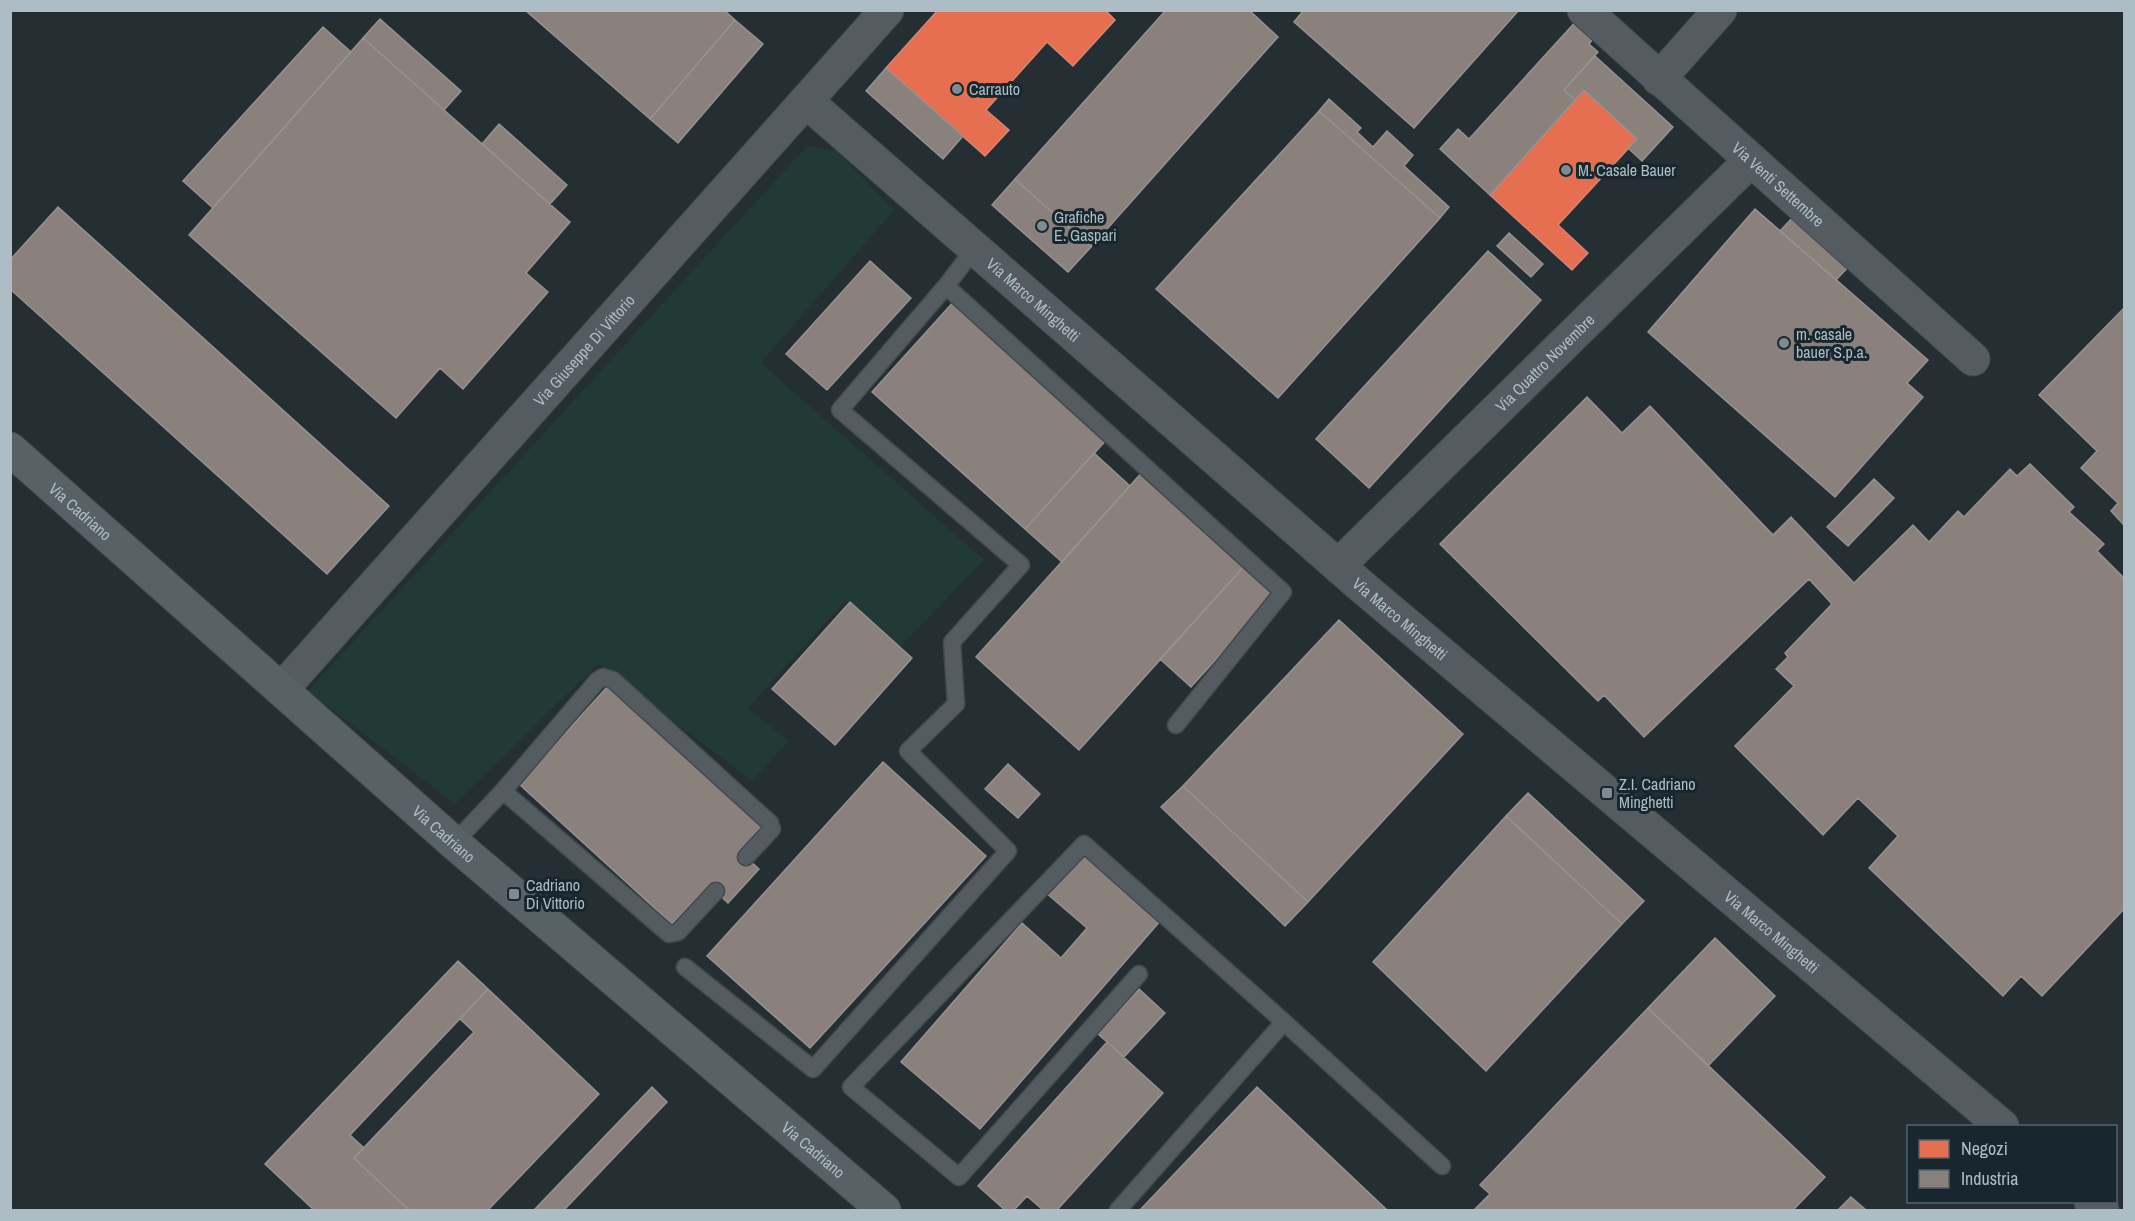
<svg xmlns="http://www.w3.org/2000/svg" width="2135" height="1221" font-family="'Archivo Narrow',sans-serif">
<rect width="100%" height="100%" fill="#252e32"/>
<path fill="#223a36" d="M807,146L837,151L894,210L761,363L984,560L900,647L846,600L748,708L789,741L752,781L598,664L455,804L308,691Z"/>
<path fill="#e76f51" stroke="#d58674" stroke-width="1.5" d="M938,10H1105L1115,20L1073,66L1047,42L986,110L1009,130L985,156L886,68Z
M1584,90L1637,139L1558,225L1588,253L1572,270L1490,195Z"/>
<path fill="#8a817c" stroke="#949392" stroke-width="1.5" d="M525,10H724L735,20L650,119Z
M1166,10H1249L1278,37L1091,247L1015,179Z
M1304,10H1519L1414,128L1294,22Z
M380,19L461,91L444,110L363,38Z
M1578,19L1596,35L1589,44L1598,52L1564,90L1575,100L1490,195L1440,149L1458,129L1469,139Z
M735,20L763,44L678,143L650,119Z
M323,27L351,52L213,208L183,181Z
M363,38L570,222L526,273L548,292L463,389L440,368L396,418L189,235Z
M1595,56L1673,127L1642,161L1628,148L1637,139L1584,90L1575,100L1564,90Z
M886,68L963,136L943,159L866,91Z
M1329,99L1361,128L1357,132L1373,147L1387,131L1413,155L1404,166L1449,207L1440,218L1319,111Z
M1319,111L1440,218L1278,398L1156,289Z
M499,124L567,185L550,204L482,144Z
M1015,179L1091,247L1068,272L992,205Z
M58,207L389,506L327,574L10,289V260Z
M1755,209L1928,360L1907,383L1923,397L1835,497L1648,332Z
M1796,214L1852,263L1836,280L1780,231Z
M1509,233L1543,264L1531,277L1497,246Z
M1488,251L1541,300L1369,488L1316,439Z
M870,261L911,298L827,390L786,354Z
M956,299L1109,437L1025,529L872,392Z
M2124,308V525L2111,511L2118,503L2081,468L2097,451L2039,395Z
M1587,397L1622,433L1650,406L1773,535L1791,517L1854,583L1913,525L1929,542L1958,511L1964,517L2010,469L2017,476L2030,464L2074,507L2069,512L2104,544L2097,551L2124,578V909L2042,996L2021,976L2003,996L1869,868L1898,836L1858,798L1823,835L1735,746L1794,686L1776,669L1788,657L1785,653L1832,604L1809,579L1644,737L1604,695L1598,701L1440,544Z
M1094,453L1130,486L1062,562L1025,529Z
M1145,469L1248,562L1079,750L976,657Z
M1874,479L1894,498L1848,546L1827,527Z
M1248,562L1279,590L1191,687L1160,659Z
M850,602L912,658L835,745L772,689Z
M1339,620L1463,734L1308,902L1183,786Z
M608,686L761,827L739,851L759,869L728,903L709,885L672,924L519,784Z
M883,762L986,856L810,1048L707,956Z
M1008,764L1040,794L1018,818L985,789Z
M1183,786L1308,902L1285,926L1161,807Z
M1528,793L1644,901L1622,924L1506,816Z
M1506,816L1622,924L1486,1071L1373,962Z
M1081,851L1161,920L980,1129L901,1062L1022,923L1061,958L1087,928L1045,892Z
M1715,938L1775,996L1708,1066L1648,1008Z
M458,961L488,989L350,1135L364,1148L354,1158L409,1210H314L265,1164Z
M488,989L599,1094L488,1210H409L354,1158L474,1032L460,1019Z
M1139,989L1165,1013L1124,1057L1098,1034Z
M1648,1008L1825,1177L1793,1210H1474L1490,1194L1480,1185Z
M1107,1042L1163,1093L1057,1210H1043L1027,1196L1014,1210H1005L978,1186Z
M652,1087L667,1102L564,1210H536L535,1209Z
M1257,1087L1387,1210H1140Z
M1851,1197L1866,1210H1838Z"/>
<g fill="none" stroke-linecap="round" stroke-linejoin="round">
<defs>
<path id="lane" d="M975,248L946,286L1283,592L1176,725
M503,791L669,934L678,932L716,891
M454,843L503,791L597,681L603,677L613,680L770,823L772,829L746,857
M685,967L813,1069L1008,851L908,751L956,704L952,642L1021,565L840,410L946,286
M1139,974L959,1177L851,1087L1084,844L1284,1022
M1118,1210L1284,1022L1442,1166"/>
<g id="street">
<path id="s1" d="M1584,10L1973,359"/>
<path d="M1659,79L1720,10"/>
<path id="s2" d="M806,101L1360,585L2002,1126"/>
<path id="s3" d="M1338,566L1750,161"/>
<path id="s4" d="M282,689L887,10"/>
<path d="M2091,1202L2102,1210"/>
</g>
<g id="secondary">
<path id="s5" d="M10,449L454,843L884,1210"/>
</g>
</defs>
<use href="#lane" stroke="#424a4d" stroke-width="19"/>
<use href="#street" stroke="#424a4d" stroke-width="35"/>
<use href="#secondary" stroke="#424a4d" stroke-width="35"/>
<use href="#lane" stroke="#545c62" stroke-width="16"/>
<use href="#street" stroke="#545c62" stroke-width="33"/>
<use href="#secondary" stroke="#586166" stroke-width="33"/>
</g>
<g fill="#7d8b92" stroke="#18262d" stroke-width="2">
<circle cx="957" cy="89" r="6"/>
<circle cx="1566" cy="170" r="6"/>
<circle cx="1042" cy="226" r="6"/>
<circle cx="1784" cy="343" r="6"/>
<rect x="1601" y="787" width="12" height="12" rx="3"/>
<rect x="508" y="888" width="12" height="12" rx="3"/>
</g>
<g text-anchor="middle" stroke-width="6" stroke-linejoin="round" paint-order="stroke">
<g font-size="16" fill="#acbdc6" stroke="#18262d" text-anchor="start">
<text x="969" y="95">Carrauto</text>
<text x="1578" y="176">M. Casale Bauer</text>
<text x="1054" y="223">Grafiche<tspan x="1054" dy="18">E. Gaspari</tspan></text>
<text x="1796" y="340">m. casale<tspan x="1796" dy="18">bauer S.p.a.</tspan></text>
<text x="1619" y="790">Z.I. Cadriano<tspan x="1619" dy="18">Minghetti</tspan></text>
<text x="526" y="891">Cadriano<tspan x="526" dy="18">Di Vittorio</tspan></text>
</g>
<g font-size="16" fill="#acbdc6" stroke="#18262d">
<text dy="6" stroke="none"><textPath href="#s1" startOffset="261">Via Venti Settembre</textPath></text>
<text dy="6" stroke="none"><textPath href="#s2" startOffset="302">Via Marco Minghetti</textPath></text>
<text dy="6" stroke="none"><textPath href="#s4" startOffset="454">Via Giuseppe Di Vittorio</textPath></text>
<text dy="6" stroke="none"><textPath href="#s3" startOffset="290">Via Quattro Novembre</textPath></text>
<text dy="6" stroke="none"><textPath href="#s5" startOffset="94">Via Cadriano</textPath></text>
<text dy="6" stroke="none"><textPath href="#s2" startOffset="788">Via Marco Minghetti</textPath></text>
<text dy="6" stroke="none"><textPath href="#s5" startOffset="580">Via Cadriano</textPath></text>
<text dy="6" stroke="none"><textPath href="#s2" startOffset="1274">Via Marco Minghetti</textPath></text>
<text dy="6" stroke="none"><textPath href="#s5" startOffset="1066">Via Cadriano</textPath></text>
</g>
</g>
<rect width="2135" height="1221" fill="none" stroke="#acbdc6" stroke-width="24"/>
<rect x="1907" y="1125" width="210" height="78" fill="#18262d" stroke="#53626a" stroke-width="1.5"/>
<rect x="1919" y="1140" width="30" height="18" fill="#e76f51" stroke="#53626a" stroke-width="1.5"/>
<text x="1961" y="1155" font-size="18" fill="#acbdc6">Negozi</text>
<rect x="1919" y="1170" width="30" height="18" fill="#8a817c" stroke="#53626a" stroke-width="1.5"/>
<text x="1961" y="1185" font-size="18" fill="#acbdc6">Industria</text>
</svg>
